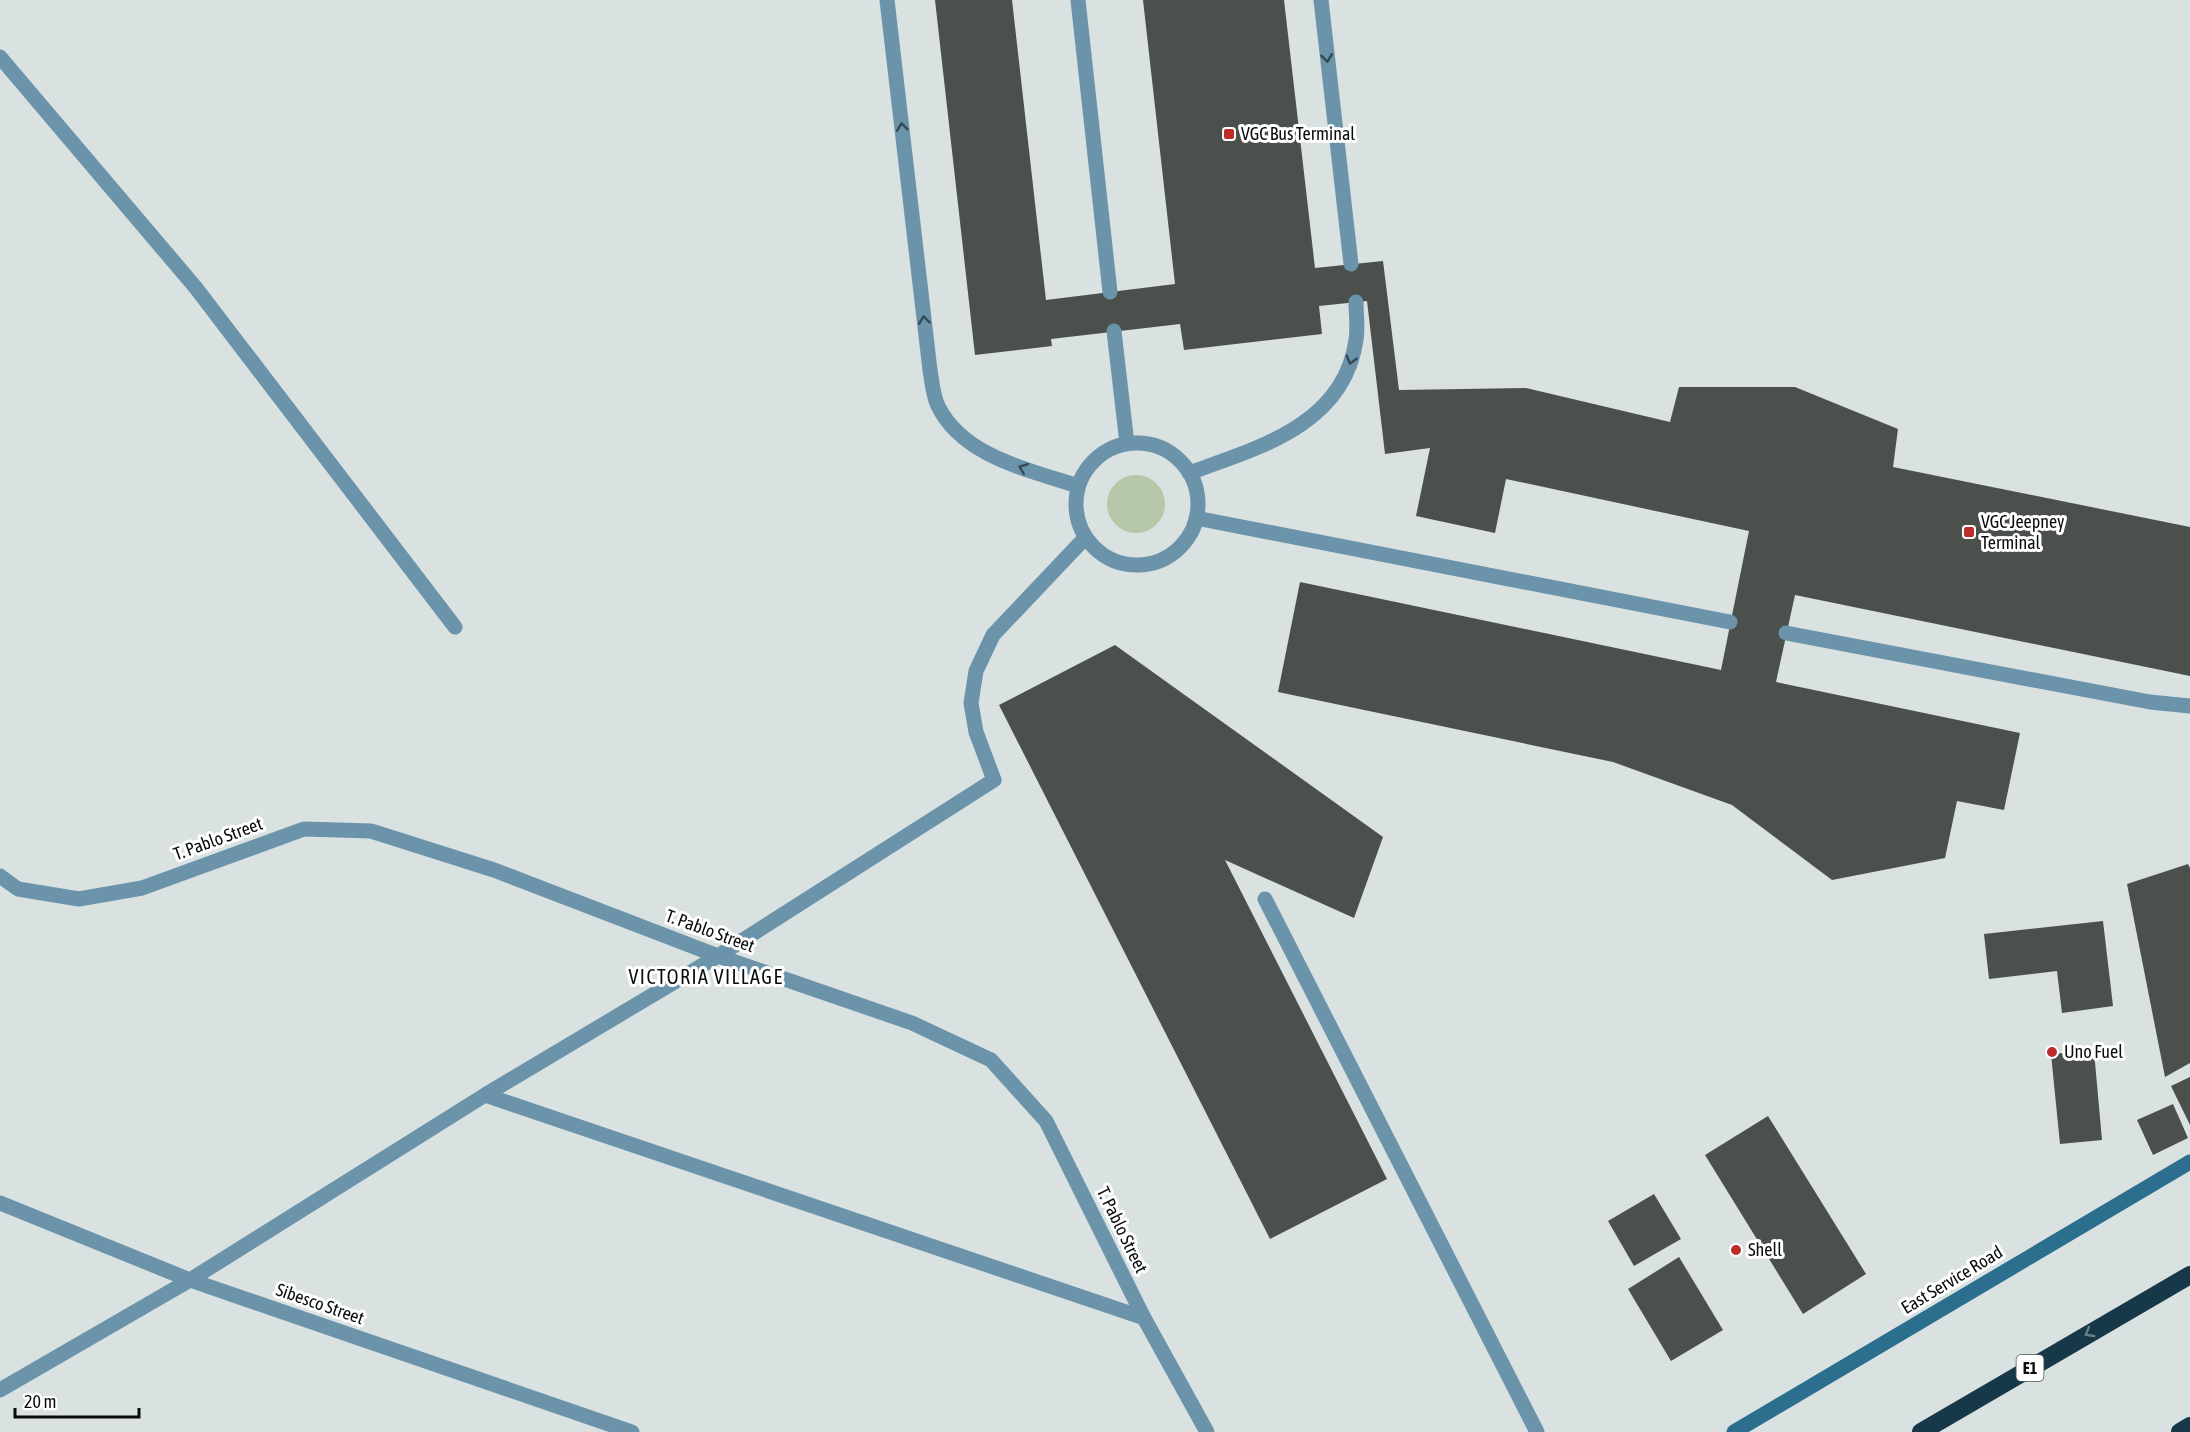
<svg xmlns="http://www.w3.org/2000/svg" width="2190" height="1432" font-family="'Asap Condensed',sans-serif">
<rect width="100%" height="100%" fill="#d9e1e1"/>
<path fill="#b7c7a9" d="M1107 504a29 29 0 1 1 58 0a29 29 0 1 1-58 0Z"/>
<path fill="#4b504d" d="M935,0H1012L1046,300L1175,284L1143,0H1284L1315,268L1383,261L1399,390L1526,388L1670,422L1679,387H1795L1898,429L1893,467L2190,527V676L1795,595L1776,682L2020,733L2004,810L1957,801L1945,858L1832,880L1732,805L1613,762L1278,692L1300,582L1721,670L1749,531L1506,479L1495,533L1416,516L1430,448L1385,454L1367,301L1319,306L1322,334L1184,350L1180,324L1051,339L1052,346L975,355Z
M1115,645L1383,837L1354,918L1225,860L1387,1179L1270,1239L999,705Z
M2188,864L2190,868V1063L2165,1077L2127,884Z
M2103,921L2113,1006L2062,1013L2057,971L1989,979L1984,934Z
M2094,1051L2102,1140L2060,1144L2051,1054Z
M2190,1077V1125L2171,1086Z
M2173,1104L2188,1138L2153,1155L2137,1120Z
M1768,1116L1866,1274L1803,1314L1705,1155Z
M1654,1194L1681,1239L1634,1266L1608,1221Z
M1679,1257L1723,1330L1671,1361L1628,1289Z"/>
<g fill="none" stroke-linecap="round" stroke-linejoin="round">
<path stroke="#6b93aa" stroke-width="15" d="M887,0L930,370C932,382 933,396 938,406C963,457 1030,470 1078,486
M1078,0L1110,292
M1321,0L1351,264
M0,57L196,288L455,627
M1114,331L1127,444
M1076 504a61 61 0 1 1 122 0a61 61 0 1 1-122 0Z
M1189,473C1258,448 1344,425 1356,340C1358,328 1356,314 1356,302
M1196,518L1730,622
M1786,633L2150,702L2190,706
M1265,899L1537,1432
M718,956L994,780L976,732L971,703L976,671L993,635L1085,538"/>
<path stroke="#6b93aa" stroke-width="15" d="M0,876L18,889L79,899L142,888L304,829L371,831L494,870L718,956L912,1023L991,1060L1046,1121L1144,1318L1207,1432
M485,1095L1144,1318
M0,1203L190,1280L632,1432
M0,1390L190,1280L485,1095L718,956"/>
<path stroke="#2b6e8e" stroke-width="15" d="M1734,1432L2190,1162"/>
<path stroke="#163849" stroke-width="18" d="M1921,1432L2190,1275
M2180,1432L2190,1426"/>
</g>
<defs><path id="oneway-chevron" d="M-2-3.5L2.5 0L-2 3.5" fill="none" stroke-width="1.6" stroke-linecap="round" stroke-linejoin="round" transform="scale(1.5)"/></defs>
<g stroke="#354953">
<use href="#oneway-chevron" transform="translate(1327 58) rotate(83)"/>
<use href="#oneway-chevron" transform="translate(902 127) rotate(-97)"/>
<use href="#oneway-chevron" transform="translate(924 320) rotate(-97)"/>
<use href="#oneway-chevron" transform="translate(1351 360) rotate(105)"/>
<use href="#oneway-chevron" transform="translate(1023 468) rotate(-158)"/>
</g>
<use stroke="#687e89" href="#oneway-chevron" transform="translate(2089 1333) rotate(150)"/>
<g fill="#bb2c2b" stroke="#fff" stroke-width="2">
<rect x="1223" y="128" width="12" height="12" rx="3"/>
<rect x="1963" y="526" width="12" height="12" rx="3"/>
<circle cx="2052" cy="1052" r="6"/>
<circle cx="1736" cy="1250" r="6"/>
</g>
<g text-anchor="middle" stroke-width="6" stroke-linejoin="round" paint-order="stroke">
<rect fill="#fff" stroke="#535555" stroke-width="1.5" x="2016.5" y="1355" width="27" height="26" rx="4.5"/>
<g font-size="16" font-weight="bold" fill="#090c0c">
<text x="2030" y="1374">E1</text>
</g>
<g font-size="18" fill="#090c0c" stroke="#fff" text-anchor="start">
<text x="1241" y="140">VGC Bus Terminal</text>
<text x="1981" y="528">VGC Jeepney<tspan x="1981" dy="21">Terminal</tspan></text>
<text x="2064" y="1058">Uno Fuel</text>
<text x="1748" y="1256">Shell</text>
</g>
<g font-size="18" fill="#090c0c" stroke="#fff">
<text transform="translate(218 839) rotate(-20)" y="6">T. Pablo Street</text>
<text transform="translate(710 931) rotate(20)" y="6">T. Pablo Street</text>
<text transform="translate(1122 1230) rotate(64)" y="6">T. Pablo Street</text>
<text transform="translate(1952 1280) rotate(-31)" y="6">East Service Road</text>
<text transform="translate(320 1304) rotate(19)" y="6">Sibesco Street</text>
</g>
<g font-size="20" letter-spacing="1.5" fill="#090c0c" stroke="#fff">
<text x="706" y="984">VICTORIA VILLAGE</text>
</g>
</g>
<path d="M15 1408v9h124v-9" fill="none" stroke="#090c0c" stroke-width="3"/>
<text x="24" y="1408" font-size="18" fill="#090c0c" stroke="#ffffff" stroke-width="4.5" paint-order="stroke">20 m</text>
</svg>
